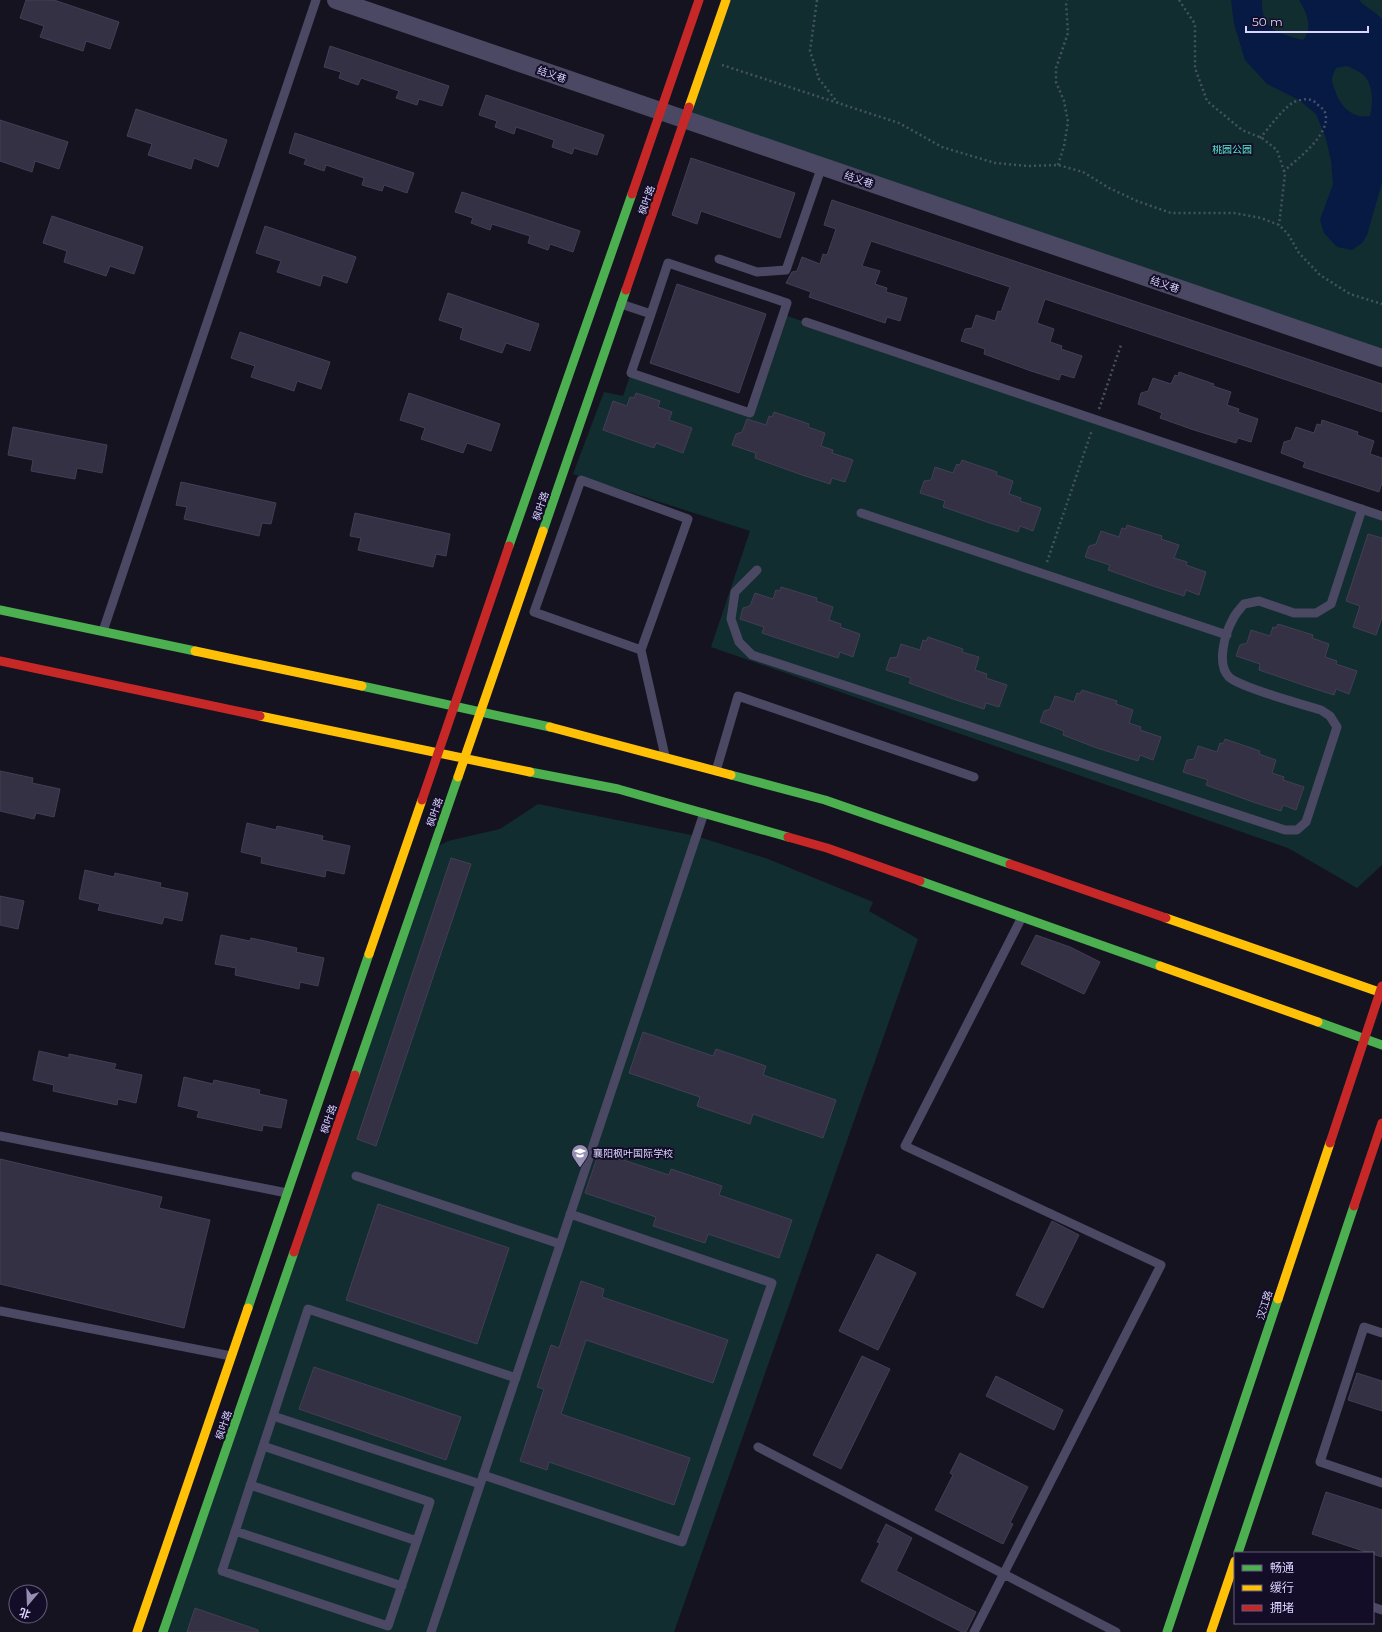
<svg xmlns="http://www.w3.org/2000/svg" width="1382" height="1632" font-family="Montserrat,'Noto Sans SC',sans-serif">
<rect width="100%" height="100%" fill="#161321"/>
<path fill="#112d30" d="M726,0H1382V358L685,119Z
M784,315L1382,516V865L1357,888L1288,848L711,647L750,531L573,474L604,392L623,396L631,373L750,413Z
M538,804L696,836L768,859L873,902L869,911L918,939L674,1632H163L433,849L448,841L500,829Z"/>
<path fill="#071a44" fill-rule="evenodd" d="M1231,0H1262C1261,31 1279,33 1303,40C1314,29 1306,11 1299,0H1359C1366,8 1375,11 1382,19V183L1367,235L1362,243L1352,250L1337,247L1324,233L1320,220L1333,184L1331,161L1326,139L1316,114L1299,100L1267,84L1245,60L1234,24ZM1347,66C1351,68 1357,70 1361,73C1374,82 1373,103 1370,116C1352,119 1340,106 1335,90C1334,87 1332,83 1332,80C1332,76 1335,71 1336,68Z"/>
<path fill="#343144" stroke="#433e56" d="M26,0H54L119,22L110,49L86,41L83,51L40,37L44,26L20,18Z
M330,46L449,86L442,106L419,99L417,105L396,98L399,91L361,78L358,85L339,78L341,72L324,67Z
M486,95L604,135L597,155L574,148L572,154L552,147L554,140L516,127L514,134L495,127L497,121L479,115Z
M136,109L227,140L218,167L194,158L191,169L148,155L152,144L127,136Z
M0,120L68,142L59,169L35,161L32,172L0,161Z
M295,133L414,173L407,193L384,185L382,191L362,185L364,178L326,165L324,171L304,164L306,159L289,153Z
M691,158L795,193L780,238L701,211L697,224L672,215Z
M462,192L580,231L573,252L550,244L548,250L528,243L530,236L492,224L490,230L471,223L473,218L455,212Z
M832,200L1382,384V412L1045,299L1037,323L1054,329L1050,342L1062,346L1061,349L1082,356L1074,378L1061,374L1059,380L1031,371L984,354L985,349L961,341L965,329L972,328L976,315L995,321L998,311L1001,312L1010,287L871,241L862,266L880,271L875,284L887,288L886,292L907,298L900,321L887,317L885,323L809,297L811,292L786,283L792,272L797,271L802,257L820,264L823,254L827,255L836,229L824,225Z
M52,216L143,247L134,274L110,266L106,276L64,262L67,251L43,243Z
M265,226L356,257L347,283L323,275L320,286L277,272L281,261L256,253Z
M677,284L766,314L739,393L650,363Z
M448,293L539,324L530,351L506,343L502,353L460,339L463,328L439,320Z
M240,332L330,362L321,389L297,381L294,391L251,377L255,366L231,358Z
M1179,372L1214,384L1213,386L1231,392L1227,405L1239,409L1238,412L1258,419L1251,442L1238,438L1236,443L1194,430L1160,418L1162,413L1138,404L1141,393L1148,391L1153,378L1171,384L1175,375L1178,376Z
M409,393L500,424L491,451L467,443L463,453L421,439L425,428L400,420Z
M636,393L660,401L658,407L672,412L669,420L692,428L683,453L656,443L654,448L603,430L613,401L627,406L630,397L634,398Z
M774,412L809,424L808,427L825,433L821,446L833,450L832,453L853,460L845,482L832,478L830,484L802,475L755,458L756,453L732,445L736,434L742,432L747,419L766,425L769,416L772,417Z
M1322,420L1358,432L1357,435L1374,441L1370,454L1382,458V483L1379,492L1303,467L1305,462L1281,453L1284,442L1291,440L1296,427L1314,433L1317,424L1321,425Z
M13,427L107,445L102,473L77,468L75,479L31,471L33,460L8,455Z
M962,460L997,472L996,475L1013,481L1009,494L1021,498L1020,501L1041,508L1033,531L1020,526L1018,532L990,523L943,507L945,501L920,493L924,481L931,480L935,467L953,473L957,464L960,465Z
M181,482L276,503L271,524L262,523L259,536L184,519L187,507L176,505Z
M355,513L450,534L446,556L436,554L433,567L358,550L361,538L350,536Z
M1127,525L1162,536L1161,539L1179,545L1174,558L1187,562L1186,565L1206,572L1199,595L1186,590L1184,596L1156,587L1108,570L1110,565L1085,557L1089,546L1096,544L1101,531L1119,537L1122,528L1126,529Z
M1368,534L1382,538V617L1376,635L1353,627L1360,606L1346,601Z
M781,587L817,598L816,601L833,607L829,620L841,624L840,627L860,634L853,657L840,652L838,658L810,649L762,633L764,627L740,619L743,608L750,606L755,593L773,599L776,590L780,591Z
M1278,624L1313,635L1312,638L1329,644L1325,657L1337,661L1336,664L1357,671L1349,694L1336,689L1334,695L1306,686L1259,670L1260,664L1236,656L1240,645L1247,643L1251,630L1270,636L1273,627L1276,628Z
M928,637L963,649L962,652L979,657L975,670L987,674L986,678L1007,685L999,707L986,703L984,709L956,700L909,683L911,678L886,670L890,658L897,657L901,644L920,650L923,640L926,641Z
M1082,690L1117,701L1116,704L1133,710L1129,723L1141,727L1140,730L1161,737L1153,760L1140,755L1138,761L1097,748L1063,735L1064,731L1040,722L1044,711L1050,709L1055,696L1074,702L1077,693L1080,694Z
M1225,739L1260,751L1259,754L1276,760L1272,773L1284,777L1283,780L1304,787L1296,810L1283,805L1281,811L1253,802L1206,785L1208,780L1183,772L1187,760L1194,759L1198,746L1217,752L1220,743L1223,744Z
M0,771L33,778L32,783L60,789L54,817L36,813L34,819L0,811Z
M247,823L276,830L277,826L323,836L322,840L350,846L344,874L326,870L325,877L261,863L262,857L241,852Z
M451,858L471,864L376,1146L357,1139Z
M85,870L114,877L115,873L161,883L160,887L188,893L182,921L164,917L162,924L98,910L100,904L79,899Z
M0,896L24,901L18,929L0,925Z
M221,935L250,941L251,938L297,948L296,952L324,958L318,986L300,982L299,989L235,975L236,968L215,964Z
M1036,935L1070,947L1100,962L1084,994L1021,964Z
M643,1032L713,1056L716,1049L766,1066L763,1075L836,1100L823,1138L753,1114L750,1124L697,1106L700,1097L629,1073Z
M39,1051L69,1058V1054L116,1064L114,1069L142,1075L136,1103L118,1099L117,1105L53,1091L54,1085L33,1080Z
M184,1077L213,1084L214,1080L260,1090L259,1094L287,1100L281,1128L263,1125L262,1131L197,1117L199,1111L178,1106Z
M599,1152L669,1175L671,1169L722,1186L719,1195L792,1220L779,1258L708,1234L705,1243L653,1226L656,1217L585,1193Z
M0,1159L162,1197L159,1208L210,1220L184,1328L0,1284Z
M378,1204L509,1248L477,1344L346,1300Z
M1052,1221L1079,1235L1043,1308L1016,1295Z
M877,1254L916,1273L878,1350L839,1331Z
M581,1281L604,1289L602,1297L728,1340L713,1383L586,1340L561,1414L690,1458L674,1505L549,1462L547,1470L520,1461L544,1389L537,1387L551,1345L559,1348Z
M862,1356L890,1369L841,1469L813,1455Z
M314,1367L461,1417L446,1460L299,1409Z
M1357,1373L1382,1381V1411L1348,1400Z
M996,1376L1063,1410L1054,1430L986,1396Z
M960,1453L1028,1487L1010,1523L1013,1524L1003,1544L935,1510L953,1475L950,1473Z
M1326,1492L1382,1510V1557L1312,1534Z
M886,1524L912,1538L896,1571L976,1612L966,1632H962L861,1581L880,1543L877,1542Z
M195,1608L258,1630V1632H187Z"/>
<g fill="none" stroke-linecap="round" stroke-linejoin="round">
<path stroke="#445262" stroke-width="2.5" stroke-dasharray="2 3" stroke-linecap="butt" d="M817,0L810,51L819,79L838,103
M1179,0L1195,24V68L1207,101L1242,130L1262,138L1277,150L1285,174L1279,225
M722,65L899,123L942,147L995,163L1028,166L1058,165L1083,172L1109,188L1137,201L1171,213H1234L1261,218L1279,225L1288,234L1299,253L1320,275L1350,294L1382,304
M1260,138C1269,128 1283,108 1294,102C1302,99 1311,97 1317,104C1319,106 1322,108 1324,110C1335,132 1297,159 1284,171
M1058,165L1064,146L1068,122L1064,101L1056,82V68L1068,33L1066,3L1067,0
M1099,409L1121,345
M1047,562L1092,430"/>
<path stroke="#4a4862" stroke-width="9" d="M719,259L757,272L786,270L822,166
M621,304L651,314L631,373L750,413L787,303L668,263L651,314
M806,322L1382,516
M861,513L1227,635
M757,570L735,592L731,619L739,642L752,655L1285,830H1297L1306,822L1337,727L1330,716L1321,710C1304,705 1239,687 1229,677C1216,664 1225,633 1233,619C1235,614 1240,609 1244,604L1259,601L1294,613H1316L1331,604L1362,509
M103,631L316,0
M641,650L534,612L581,480L688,519L641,650L665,756
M716,771L738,696L974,777
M0,1136L287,1193
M356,1176L560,1244
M0,1311L231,1356
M1382,1333L1364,1327L1320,1462L1382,1483
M273,1416L480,1484
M263,1446L430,1502L388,1626L222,1571C251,1484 279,1397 308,1309L516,1378
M758,1447L1116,1632
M483,1475L682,1542L772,1283L570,1214
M250,1485L417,1541
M235,1531L402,1586
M1373,1607L1382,1610
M431,1632L704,813
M974,1632L1161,1265L905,1146L1022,917"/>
<path stroke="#4a4862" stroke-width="18" d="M336,0L1382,358"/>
<path stroke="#4caf50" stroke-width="9" d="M543,531L626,290
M509,546L632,194
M0,610L195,651
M362,686L550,727
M530,772L618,789L788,837
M731,775L825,800L1010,864
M920,881L1160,966
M1318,1022L1382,1045
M355,1075L458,777
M248,1308L369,954
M1238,1553L1354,1206
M163,1632L294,1252
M1167,1632L1278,1299"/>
<path stroke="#ffc107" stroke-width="9" d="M689,107L726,0
M195,651L362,686
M260,716L530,772
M550,727L731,775
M458,777L543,531
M1166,918L1382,993
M369,954L422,800
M1160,966L1318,1022
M1278,1299L1330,1143
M137,1632L248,1308
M1211,1632L1235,1561"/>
<path stroke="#c62828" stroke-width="9" d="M632,194L699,0
M626,290L689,107
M0,661L260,716
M422,800L509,546
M788,837L827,848L920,881
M1010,864L1166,918
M1330,1143L1382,986
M1354,1206L1382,1123
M294,1252L355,1075"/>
</g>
<defs>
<symbol id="school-pin" viewBox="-11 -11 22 30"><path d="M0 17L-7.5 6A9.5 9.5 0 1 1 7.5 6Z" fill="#9590b1" stroke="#130d27"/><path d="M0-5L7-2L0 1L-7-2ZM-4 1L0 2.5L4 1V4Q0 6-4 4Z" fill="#fff"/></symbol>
</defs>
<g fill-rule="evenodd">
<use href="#school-pin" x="570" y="1143" width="20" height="27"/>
</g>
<g text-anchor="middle" stroke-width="4" stroke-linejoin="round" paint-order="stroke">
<g font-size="10" fill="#dad4ff" stroke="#130d27">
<text transform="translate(552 74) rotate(19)" y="4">结义巷</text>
<text transform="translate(859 179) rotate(19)" y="4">结义巷</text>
<text transform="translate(646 200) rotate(-71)" y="4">枫叶路</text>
<text transform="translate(1165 284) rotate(19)" y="4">结义巷</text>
<text transform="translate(540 506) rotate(-71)" y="4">枫叶路</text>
<text transform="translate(434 812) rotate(-71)" y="4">枫叶路</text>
<text transform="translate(328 1119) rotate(-71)" y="4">枫叶路</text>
<text transform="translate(1264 1305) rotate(-72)" y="4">汉江路</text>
<text transform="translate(223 1425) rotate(-71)" y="4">枫叶路</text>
</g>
<g font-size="10" fill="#55e9cb" stroke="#130d27">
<text x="1232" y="153">桃园公园</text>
</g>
<g font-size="10" fill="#dad4ff" stroke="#130d27" text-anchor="start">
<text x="593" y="1157">襄阳枫叶国际学校</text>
</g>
</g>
<rect x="1234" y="1552" width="140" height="72" fill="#130d27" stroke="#635d7d"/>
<rect x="1242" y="1565" width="20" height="6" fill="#4caf50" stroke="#635d7d"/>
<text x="1270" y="1572" font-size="12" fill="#dad4ff">畅通</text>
<rect x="1242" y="1585" width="20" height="6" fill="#ffc107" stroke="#635d7d"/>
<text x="1270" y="1592" font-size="12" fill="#dad4ff">缓行</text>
<rect x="1242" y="1605" width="20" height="6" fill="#c62828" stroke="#635d7d"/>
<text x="1270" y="1612" font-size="12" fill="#dad4ff">拥堵</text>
<g transform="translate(28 1604) rotate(199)"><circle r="19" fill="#130d27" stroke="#635d7d"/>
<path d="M0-3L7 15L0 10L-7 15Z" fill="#9590b1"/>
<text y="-6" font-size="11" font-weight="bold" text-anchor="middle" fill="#dad4ff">北</text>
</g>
<path d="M1246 26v6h122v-6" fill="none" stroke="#dad4ff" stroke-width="2"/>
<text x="1252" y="26" font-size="12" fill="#dad4ff" stroke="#130d27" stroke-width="3" paint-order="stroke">50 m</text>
</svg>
